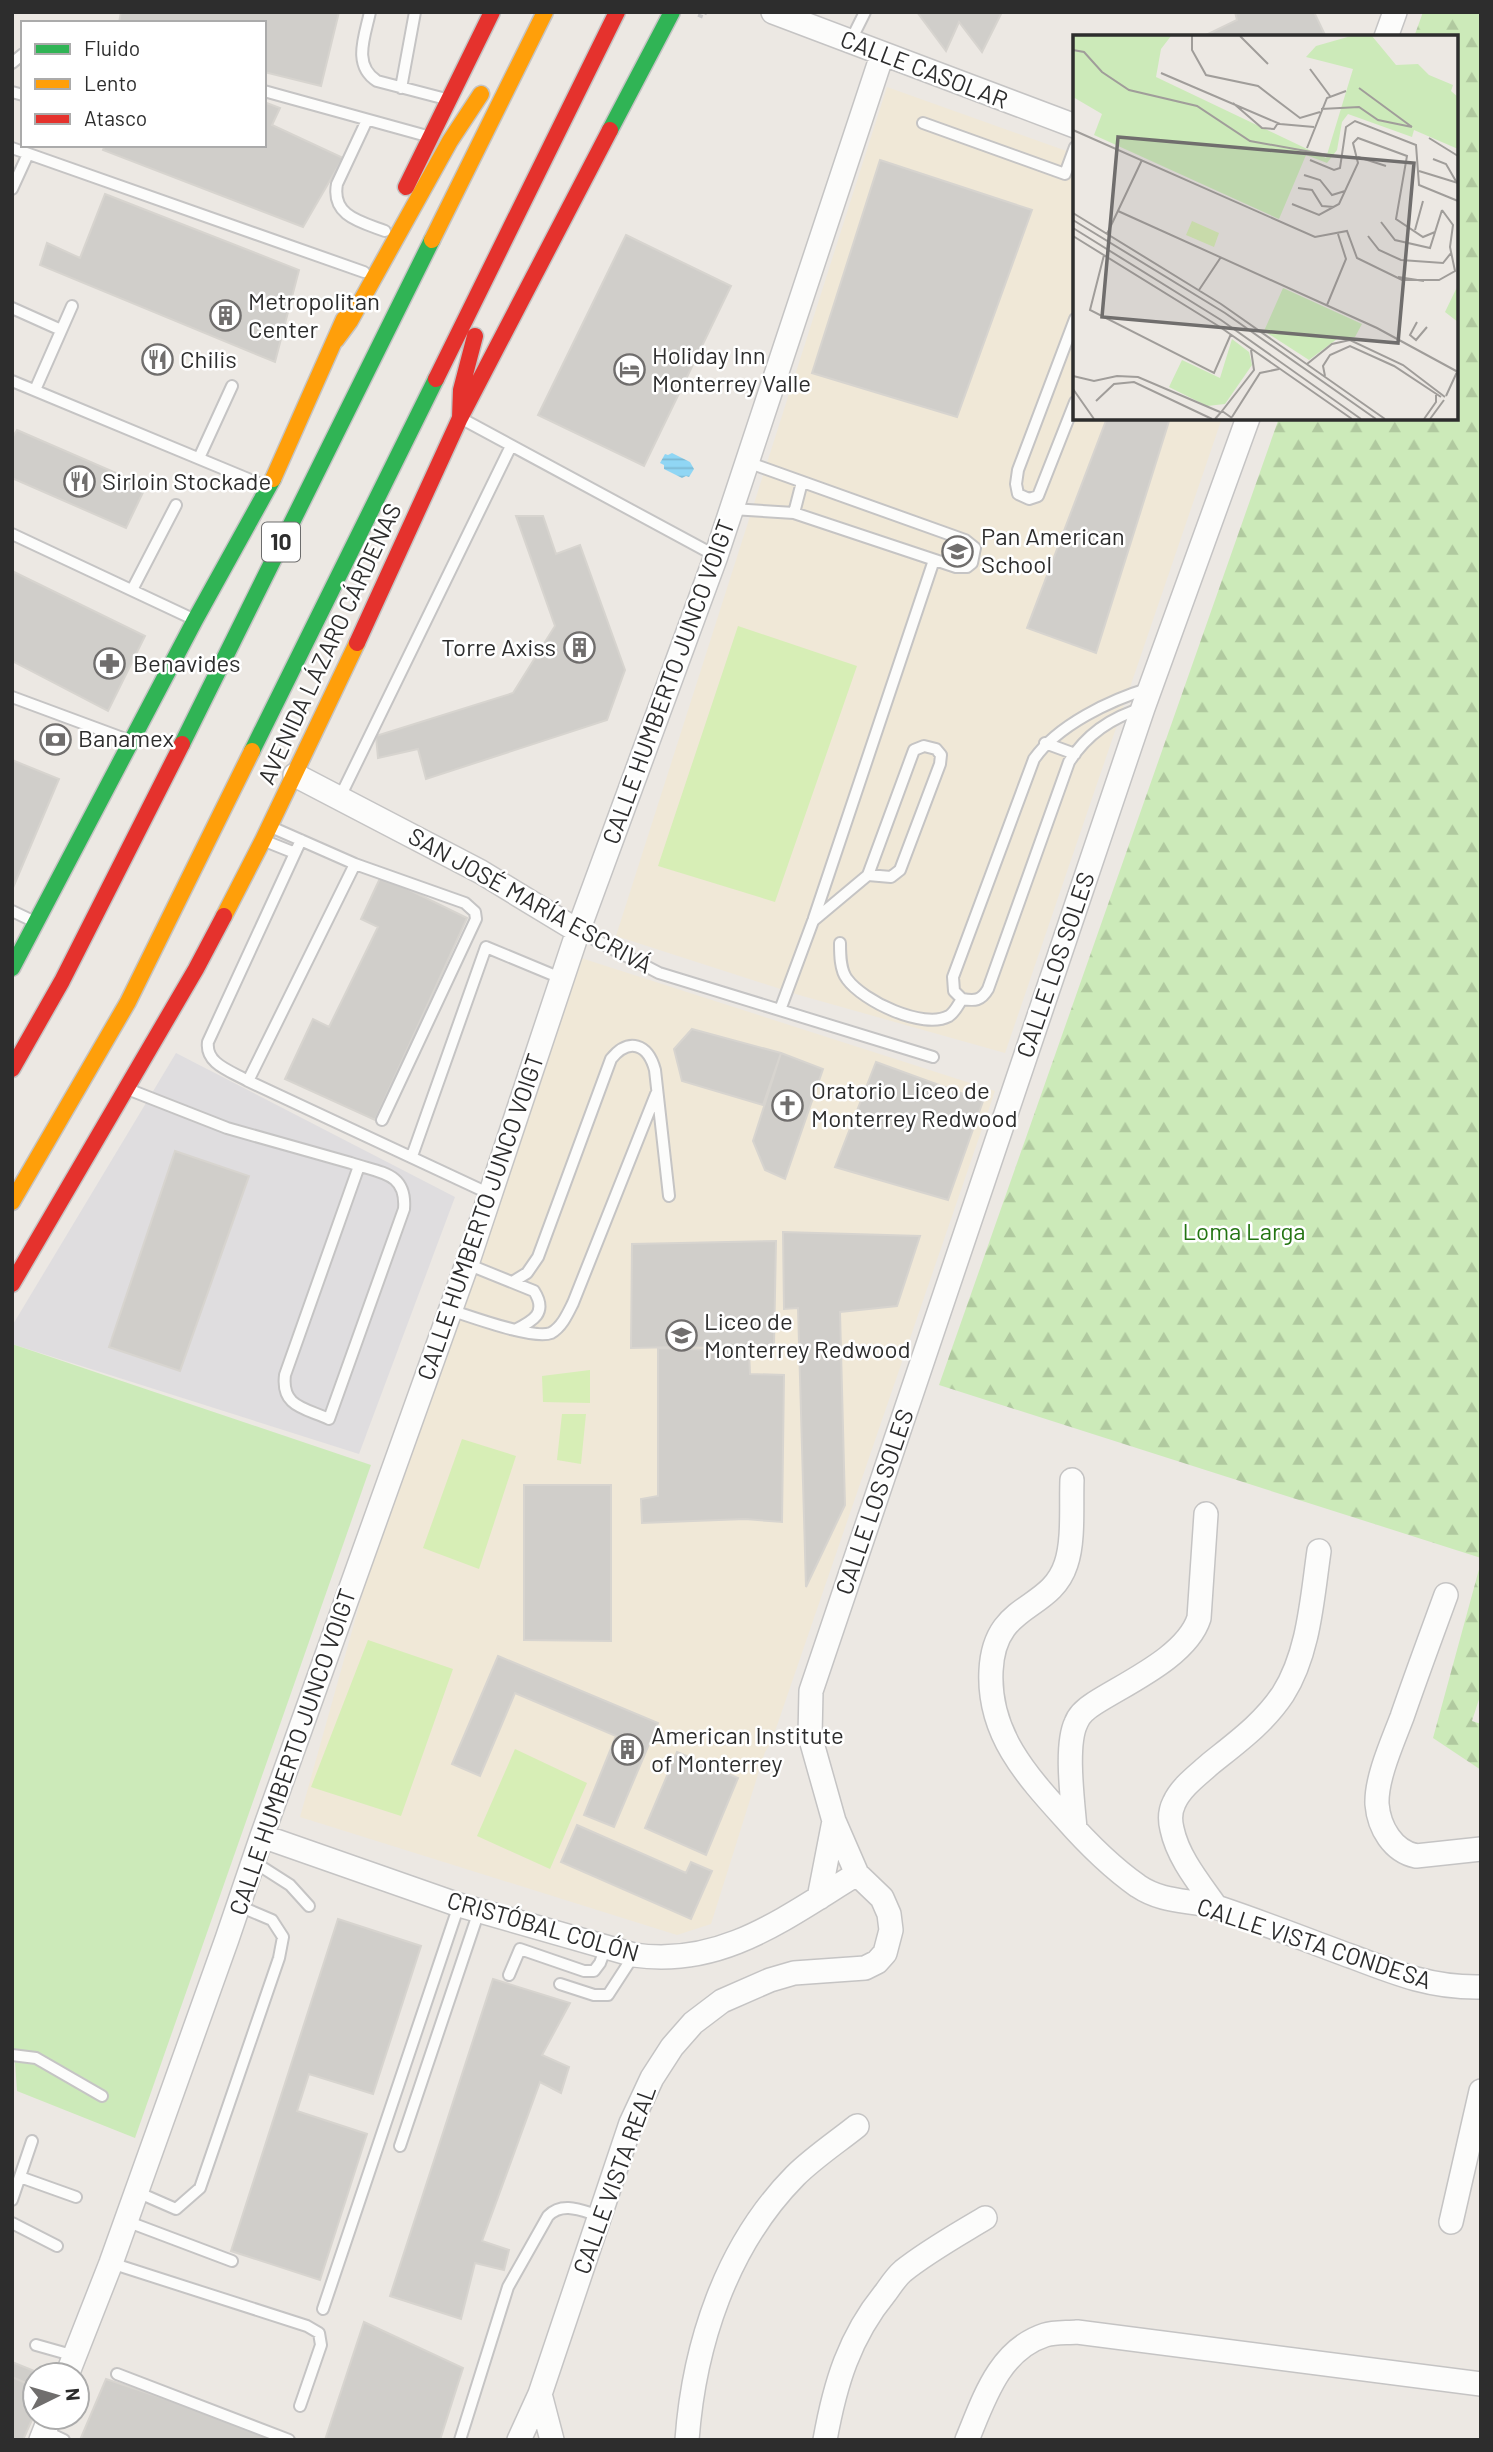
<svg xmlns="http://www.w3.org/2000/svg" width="1493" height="2452" font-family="Barlow,sans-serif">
<defs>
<pattern id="forest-firs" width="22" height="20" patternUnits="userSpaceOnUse" patternTransform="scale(1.75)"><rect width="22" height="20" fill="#cceab9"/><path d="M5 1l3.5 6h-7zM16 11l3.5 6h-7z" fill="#b0c99f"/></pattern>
<pattern id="water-rules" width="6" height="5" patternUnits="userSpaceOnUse" patternTransform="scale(1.75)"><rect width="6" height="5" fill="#90d6f4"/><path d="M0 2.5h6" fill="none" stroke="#7cb8d2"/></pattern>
</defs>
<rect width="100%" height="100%" fill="#ece8e3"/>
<path fill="#dfdddf" d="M176,1053L455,1197L359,1454L12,1344V1326Z"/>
<path fill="#f0e8d7" d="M887,87L1075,154V418H1222L1005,1053L799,995L616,936Z
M581,958L995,1091L771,1743L765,1752L711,1924L677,1935L300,1817L366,1581Z"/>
<path fill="#cceab9" d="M12,1344L371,1465L135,2138L17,2091L12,2018Z"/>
<path fill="url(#forest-firs)" d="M1423,12H1481V1558L939,1385L1279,418H1456V37H1414Z
M1481,1562V1693L1472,1721L1481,1724V1770L1433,1738Z"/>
<path fill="#d7eeb6" d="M738,626L857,666L775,902L658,866Z
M590,1370V1403L543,1402L542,1376Z
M562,1414H586L581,1464L557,1460Z
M462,1439L516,1456L479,1569L423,1548Z
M368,1640L453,1669L401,1816L311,1787Z
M515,1749L587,1783L550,1869L477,1836Z"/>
<path fill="url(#water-rules)" d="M672,453L690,462L694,469L689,477L686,476L682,478L664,469V465L660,463L665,454L668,455Z"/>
<path fill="#d0ceca" stroke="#d7d4cf" stroke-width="2" d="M121,12H339L321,86L264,72V23H119Z
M917,12H1002L982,52L959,22L946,51Z
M1235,12H1314L1326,37H1202L1237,20Z
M264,102L280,108L272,125L343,158L303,227L103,150L105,145H264Z
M880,160L1032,210L957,417L812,373Z
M105,194L299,270L275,362L40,265L47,243L80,258Z
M626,235L731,286L644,466L538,415Z
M1107,418H1170L1096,653L1027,628Z
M17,430L146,486L126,528L12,478V438Z
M516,516H543L556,554L580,545L625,670L607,720L426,779L418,749L378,758L376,736L513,693L555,626Z
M12,571L145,636L108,711L12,661Z
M12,760L59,779L12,890Z
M381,876L467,918L375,1120L285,1079L313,1019L329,1027L378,927L361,919Z
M692,1029L781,1053L763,1105L682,1081L674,1049Z
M781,1053L823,1069L785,1179L765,1170L753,1141Z
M876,1062L983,1101L948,1200L835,1167Z
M175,1151L249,1176L180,1371L109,1347Z
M783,1232L920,1236L897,1306L840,1312L845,1505L806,1587L798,1308L784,1309Z
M776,1241L774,1345L631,1348L632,1244Z
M658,1348L749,1351L750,1374L784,1375L782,1522L745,1519L642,1523L641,1499L658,1496Z
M524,1485H611V1641L524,1640Z
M498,1656L658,1723L614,1827L584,1815L616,1736L515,1693L480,1776L452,1764Z
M677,1752L738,1778L706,1855L645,1828Z
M577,1825L686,1873L691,1862L712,1871L691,1919L561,1862Z
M338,1919L421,1946L373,2094L309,2074L297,2111L367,2134L320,2280L231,2251Z
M493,1979L570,2003L542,2055L569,2067L561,2093L540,2082L482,2241L509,2250L504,2270L475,2263L461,2319L390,2296Z
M364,2322L463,2368L440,2440H325Z
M12,2362L44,2375H35V2413L23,2440H12Z
M12,2377L35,2387V2413L23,2440H12Z
M106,2379L284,2439L80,2440Z"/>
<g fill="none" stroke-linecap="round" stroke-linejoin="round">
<defs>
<path id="lane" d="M370,12C365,36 352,65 377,81L446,99
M850,42L865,12
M12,63L23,54
M401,88L415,12
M264,91L427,136
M12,92L23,95
M367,120L337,184C331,216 361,222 385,231
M923,123L1065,174L1075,147
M12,148L364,272
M12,189L28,154
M12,308L61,330
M1075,319L1018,470L1016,484L1018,494L1029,499L1038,496L1075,402
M12,381L265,486
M35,390L72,306
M466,421L716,556
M199,458L232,386
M732,509L794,513L956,567H967L972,563L975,548L965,540L747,462
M794,513L802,482
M12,534L193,619
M132,590L176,505
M12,697L128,740
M1143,708C1112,717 1086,735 1069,762L988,989C981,1001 975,1001 962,999L954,991L953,977L1034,759C1058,725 1110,700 1150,688
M1045,743L1075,754
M340,797L511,446
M271,827L355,864L465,903L475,912L476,919L382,1120
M301,840L208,1042C205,1064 231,1071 248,1081L490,1194
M265,841L295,853
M12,911L35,922
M814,918L934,560
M578,931L659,973L933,1057
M840,943C840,954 840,970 847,979C863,1001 923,1030 949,1016C955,1012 958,1005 962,999
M780,1010L813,921L868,875L914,750L924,746L936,749L941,755L940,764L900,870L891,877L868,875
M248,1081L355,864
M130,1090L227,1128L351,1163C380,1173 407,1172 404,1209L329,1419C305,1408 281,1407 285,1375L359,1166
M412,1156L486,947L563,979
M467,1264L534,1291C548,1313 533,1321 515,1330
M514,1281L527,1273L538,1257L611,1059C629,1037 648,1044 655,1070L669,1196
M450,1310C470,1316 533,1340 551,1333C562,1327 568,1313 573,1303L656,1094
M254,1862L290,1885L309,1906
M509,1975L520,1949L584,1971H594L600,1963L606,1947
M560,1984L594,1995H608L634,1955
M12,2055L36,2058L102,2096
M400,2146L479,1911
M20,2177L76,2197
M137,2192L176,2209L200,2188L279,1958L283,1937L272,1920L239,1906
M12,2200L32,2141
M126,2221L232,2261
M12,2223L57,2246
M111,2263L307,2326L319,2333L321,2345L300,2406
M323,2309L459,1905
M36,2345L75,2356
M117,2374L289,2440
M45,2431L64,2440
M460,2440L508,2287L548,2216C563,2201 582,2211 600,2216"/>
<path id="street" d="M773,12L1075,126
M1386,37L1395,12
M295,775L481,872L578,931
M1072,1480C1071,1505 1074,1541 1066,1564C1050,1613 994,1601 991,1671C988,1733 1026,1775 1065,1818C1087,1843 1111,1867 1138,1886C1165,1904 1191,1899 1219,1908C1264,1923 1309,1941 1353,1957C1397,1974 1433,1988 1481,1987
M1446,1595C1431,1636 1416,1676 1402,1717C1393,1741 1376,1778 1377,1804C1379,1828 1393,1851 1416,1856L1481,1849
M1075,1829C1073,1803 1065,1746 1076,1723C1079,1714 1087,1708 1095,1703C1128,1682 1187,1656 1199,1618L1206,1514
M262,1836L459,1905L634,1955C722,1968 786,1917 857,1874
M819,1898L834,1821
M1216,1907C1200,1884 1178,1858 1172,1829C1170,1821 1170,1811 1174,1803C1181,1787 1198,1775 1210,1764C1236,1743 1264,1723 1283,1694C1309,1653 1312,1599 1319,1551
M1451,2222L1481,2091
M67,2375L111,2263L227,1939L262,1836L467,1264L578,931L716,556L882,55
M540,2394L552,2440
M41,2440L50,2417
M519,2440L540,2394L631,2123L652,2078L672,2047L693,2023L722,2001L770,1980L794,1973L865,1968L877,1962L885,1953L891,1930L889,1914L882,1898L857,1874L834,1821L810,1736L811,1691L1143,708L1248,418
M687,2440C694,2345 726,2246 795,2176C813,2158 837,2142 857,2126
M825,2440C835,2384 849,2337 886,2292C891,2285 896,2277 903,2271C928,2251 957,2235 985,2218
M967,2440C984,2399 999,2350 1045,2335C1054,2332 1067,2333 1077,2332L1481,2384"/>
<path id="fast" d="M610,130L672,12
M182,744L432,240
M252,751L436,379
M12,968L195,620L273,479"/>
<path id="slow" d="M432,240L545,12
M336,340L350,321L450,141L481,94
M273,479L344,319
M224,916L263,840L357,643
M12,1202L128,1002L252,751"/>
<path id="jam" d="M406,187L492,12
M436,379L617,12
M460,418L461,390L475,336
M357,643L460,418L610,130
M12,1069L62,981L182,744
M12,1284L196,969L224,916"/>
</defs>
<use href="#lane" stroke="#c5c4c4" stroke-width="14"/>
<use href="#street" stroke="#c5c4c4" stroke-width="26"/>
<use href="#fast" stroke="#c5c4c4" stroke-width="19"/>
<use href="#slow" stroke="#c5c4c4" stroke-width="19"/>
<use href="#jam" stroke="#c5c4c4" stroke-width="19"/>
<path stroke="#c8c8c8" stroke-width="3.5" stroke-dasharray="5 3.5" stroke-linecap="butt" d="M698,15L703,17L706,12"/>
<use href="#lane" stroke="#fcfcfb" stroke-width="10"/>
<use href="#street" stroke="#fcfcfb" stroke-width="23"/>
<use href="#fast" stroke="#30b455" stroke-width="16"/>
<use href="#slow" stroke="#ff9f0a" stroke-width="16"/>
<use href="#jam" stroke="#e5322d" stroke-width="16"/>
</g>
<defs>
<symbol id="building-ring" viewBox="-11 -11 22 22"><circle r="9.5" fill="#fff" stroke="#706e6d" stroke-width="1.5"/><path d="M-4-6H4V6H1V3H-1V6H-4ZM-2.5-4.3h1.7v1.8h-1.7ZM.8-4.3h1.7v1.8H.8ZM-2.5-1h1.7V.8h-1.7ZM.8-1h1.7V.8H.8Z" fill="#706e6d"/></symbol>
<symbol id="restaurant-ring" viewBox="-11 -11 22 22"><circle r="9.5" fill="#fff" stroke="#706e6d" stroke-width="1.5"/><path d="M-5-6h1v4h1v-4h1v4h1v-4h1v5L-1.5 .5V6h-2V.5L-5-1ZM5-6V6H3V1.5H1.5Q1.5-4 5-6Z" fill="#706e6d"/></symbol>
<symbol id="hotel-ring" viewBox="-11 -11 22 22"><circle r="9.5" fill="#fff" stroke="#706e6d" stroke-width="1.5"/><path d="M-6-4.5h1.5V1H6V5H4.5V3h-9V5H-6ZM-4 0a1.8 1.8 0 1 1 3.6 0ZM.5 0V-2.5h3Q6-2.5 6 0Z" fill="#706e6d"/></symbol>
<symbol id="school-ring" viewBox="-11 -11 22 22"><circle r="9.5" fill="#fff" stroke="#706e6d" stroke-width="1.5"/><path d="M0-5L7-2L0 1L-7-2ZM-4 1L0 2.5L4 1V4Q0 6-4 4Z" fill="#706e6d"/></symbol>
<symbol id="pharmacy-ring" viewBox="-11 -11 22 22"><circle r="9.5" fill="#fff" stroke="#706e6d" stroke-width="1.5"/><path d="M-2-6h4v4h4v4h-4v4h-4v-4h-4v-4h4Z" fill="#706e6d"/></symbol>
<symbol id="bank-ring" viewBox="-11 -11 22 22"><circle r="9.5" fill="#fff" stroke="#706e6d" stroke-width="1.5"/><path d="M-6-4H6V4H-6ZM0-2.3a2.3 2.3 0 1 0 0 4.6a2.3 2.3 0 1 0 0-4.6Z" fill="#706e6d"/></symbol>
<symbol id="church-ring" viewBox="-11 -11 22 22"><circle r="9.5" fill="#fff" stroke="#706e6d" stroke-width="1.5"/><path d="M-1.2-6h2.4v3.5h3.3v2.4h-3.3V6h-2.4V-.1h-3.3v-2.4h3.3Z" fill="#706e6d"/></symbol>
<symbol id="university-ring" viewBox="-11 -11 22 22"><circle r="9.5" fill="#fff" stroke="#706e6d" stroke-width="1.5"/><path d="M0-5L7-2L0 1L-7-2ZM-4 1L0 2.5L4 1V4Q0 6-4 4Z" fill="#706e6d"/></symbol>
</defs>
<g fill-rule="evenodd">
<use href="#building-ring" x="208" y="298" width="35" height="35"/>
<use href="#restaurant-ring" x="140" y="342" width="35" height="35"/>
<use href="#hotel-ring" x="612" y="352" width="35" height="35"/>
<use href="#restaurant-ring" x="62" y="464" width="35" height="35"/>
<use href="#school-ring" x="940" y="534" width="35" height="35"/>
<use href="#building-ring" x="562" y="630" width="35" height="35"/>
<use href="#pharmacy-ring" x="92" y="646" width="35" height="35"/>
<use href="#bank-ring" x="38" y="722" width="35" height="35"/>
<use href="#church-ring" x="770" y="1088" width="35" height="35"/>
<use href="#university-ring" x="664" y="1318" width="35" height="35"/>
<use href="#building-ring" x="610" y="1732" width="35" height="35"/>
</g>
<g text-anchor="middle" stroke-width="5" stroke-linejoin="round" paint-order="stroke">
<rect fill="#fff" stroke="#6c6c6c" stroke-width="2" x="262" y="522.5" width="38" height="39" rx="5"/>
<g font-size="23" font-weight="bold" fill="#2d2d2d">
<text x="281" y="550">10</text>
</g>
<g font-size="24" fill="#2d2d2d" stroke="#fff">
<text transform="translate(924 70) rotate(21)" y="8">CALLE CASOLAR</text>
<text transform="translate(330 644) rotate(-65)" y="8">AVENIDA LÁZARO CÁRDENAS</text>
<text transform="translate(669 682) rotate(-70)" y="8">CALLE HUMBERTO JUNCO VOIGT</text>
<text transform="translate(530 901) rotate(29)" y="8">SAN JOSÉ MARÍA ESCRIVÁ</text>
<text transform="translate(1056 965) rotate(-71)" y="8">CALLE LOS SOLES</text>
<text transform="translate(481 1217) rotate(-71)" y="8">CALLE HUMBERTO JUNCO VOIGT</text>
<text transform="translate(875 1502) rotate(-71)" y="8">CALLE LOS SOLES</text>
<text transform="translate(293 1752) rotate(-71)" y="8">CALLE HUMBERTO JUNCO VOIGT</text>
<text transform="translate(543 1927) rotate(16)" y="8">CRISTÓBAL COLÓN</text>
<text transform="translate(1314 1944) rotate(18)" y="8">CALLE VISTA CONDESA</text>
<text transform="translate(615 2180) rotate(-70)" y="8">CALLE VISTA REAL</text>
</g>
<g font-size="24" fill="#2d2d2d" stroke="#fff" text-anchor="start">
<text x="248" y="310">Metropolitan<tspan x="248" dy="28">Center</tspan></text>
<text x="652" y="364">Holiday Inn<tspan x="652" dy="28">Monterrey Valle</tspan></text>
<text x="180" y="368">Chilis</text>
<text x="102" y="490">Sirloin Stockade</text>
<text x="981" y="545">Pan American<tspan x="981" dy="28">School</tspan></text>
<text x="556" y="656" text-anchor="end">Torre Axiss</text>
<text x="133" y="672">Benavides</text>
<text x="78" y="747">Banamex</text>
<text x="811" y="1099">Oratorio Liceo de<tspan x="811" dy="28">Monterrey Redwood</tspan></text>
<text x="704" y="1330">Liceo de<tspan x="704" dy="28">Monterrey Redwood</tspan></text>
<text x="651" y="1744">American Institute<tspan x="651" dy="28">of Monterrey</tspan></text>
</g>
<g font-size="24" fill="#247513" stroke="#fff">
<text x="1244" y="1240">Loma Larga</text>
</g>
</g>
<g transform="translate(1073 35)">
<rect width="385" height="385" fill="#ece8e3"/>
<path d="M210,253L289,289L282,302L264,304L236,325L191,296ZM159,304L176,317L179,330L152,369L134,371L96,352L109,325L147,343Z" fill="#cceab9"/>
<path d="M0,1H98L88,14L83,42L253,123L280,34L233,22L243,11L278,1H299L323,30L345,29L356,40L380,50L378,56L385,62V114L341,95L339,102L275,79L269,87L264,115L254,128L233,120L206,184L21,100L29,79L0,62ZM385,250V287L372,277Z" fill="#cceab9"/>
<path d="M119,186L146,198L141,212L113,200Z" fill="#d7eeb6"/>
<path fill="none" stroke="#a09d9a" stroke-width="2" d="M119,1V15L133,40L185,51L227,83L247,77M167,1L195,29M0,15L11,17L29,37L56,55L124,71L177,106L255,120M237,34L257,61M88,38L207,89L241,92M286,53L339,92M160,68L189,93L201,94L205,88M248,74L286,72L305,85L339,92M0,95L242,202L274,196L284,223L329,245H366L382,236L377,212L380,190L369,175M356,103L385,121M234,113L254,63L273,56M285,122L313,131M360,124L373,129L384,148M237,125L261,135L267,133L273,92L282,86L343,110L346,150L385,166M346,136L385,148M231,140L247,145L259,160L272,156M225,153L239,155L249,171L261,172M219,169L246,180L266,169L285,128L280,108L285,103L334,121L323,184L350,202L362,197M45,176L304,293L385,337M0,178L148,269L312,384M0,185L152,278L303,384M308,187L322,205L357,213L369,175M0,193L148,285L288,384M342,195L350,166M34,199L69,125M0,201L147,292L279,384M295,201L306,215L328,225L370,228L378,218M31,220L17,275L141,338L158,299M325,242L351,246M126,255L148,222M254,270L273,224L265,199M344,287L337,300L343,305L354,292M234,329L259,309L277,305L330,330L372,362M0,341L21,346L44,341L65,342L147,377M252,341L250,331L257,320L277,311L321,331L368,362M0,354L21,384M373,361L384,337M23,366L41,349L61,347L139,384M149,376L181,335L178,315M159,382L187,338L206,334M142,384L149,376L159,383M351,384L363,367V358M357,384L371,365"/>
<path fill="#706e6d" fill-opacity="0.15" stroke="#706e6d" stroke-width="3.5" d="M45,102L341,128L325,308L29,282Z"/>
<rect width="385" height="385" fill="none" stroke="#2d2d2d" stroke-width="3.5"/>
</g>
<rect width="1493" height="2452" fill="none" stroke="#2d2d2d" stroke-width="28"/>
<rect x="21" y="21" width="245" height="126" fill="#ffffff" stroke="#ababab" stroke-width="2"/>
<rect x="35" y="44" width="35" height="10" fill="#30b455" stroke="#ababab" stroke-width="2"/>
<text x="84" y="56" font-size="21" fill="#2d2d2d">Fluido</text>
<rect x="35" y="79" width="35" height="10" fill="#ff9f0a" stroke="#ababab" stroke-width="2"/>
<text x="84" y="91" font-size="21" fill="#2d2d2d">Lento</text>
<rect x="35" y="114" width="35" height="10" fill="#e5322d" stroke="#ababab" stroke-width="2"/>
<text x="84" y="126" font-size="21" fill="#2d2d2d">Atasco</text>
<g transform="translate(56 2396) rotate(85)"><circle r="33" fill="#ffffff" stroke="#ababab" stroke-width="2"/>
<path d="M0-5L12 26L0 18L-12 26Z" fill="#706e6d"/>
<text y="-10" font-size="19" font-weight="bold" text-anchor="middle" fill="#2d2d2d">N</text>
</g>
</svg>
